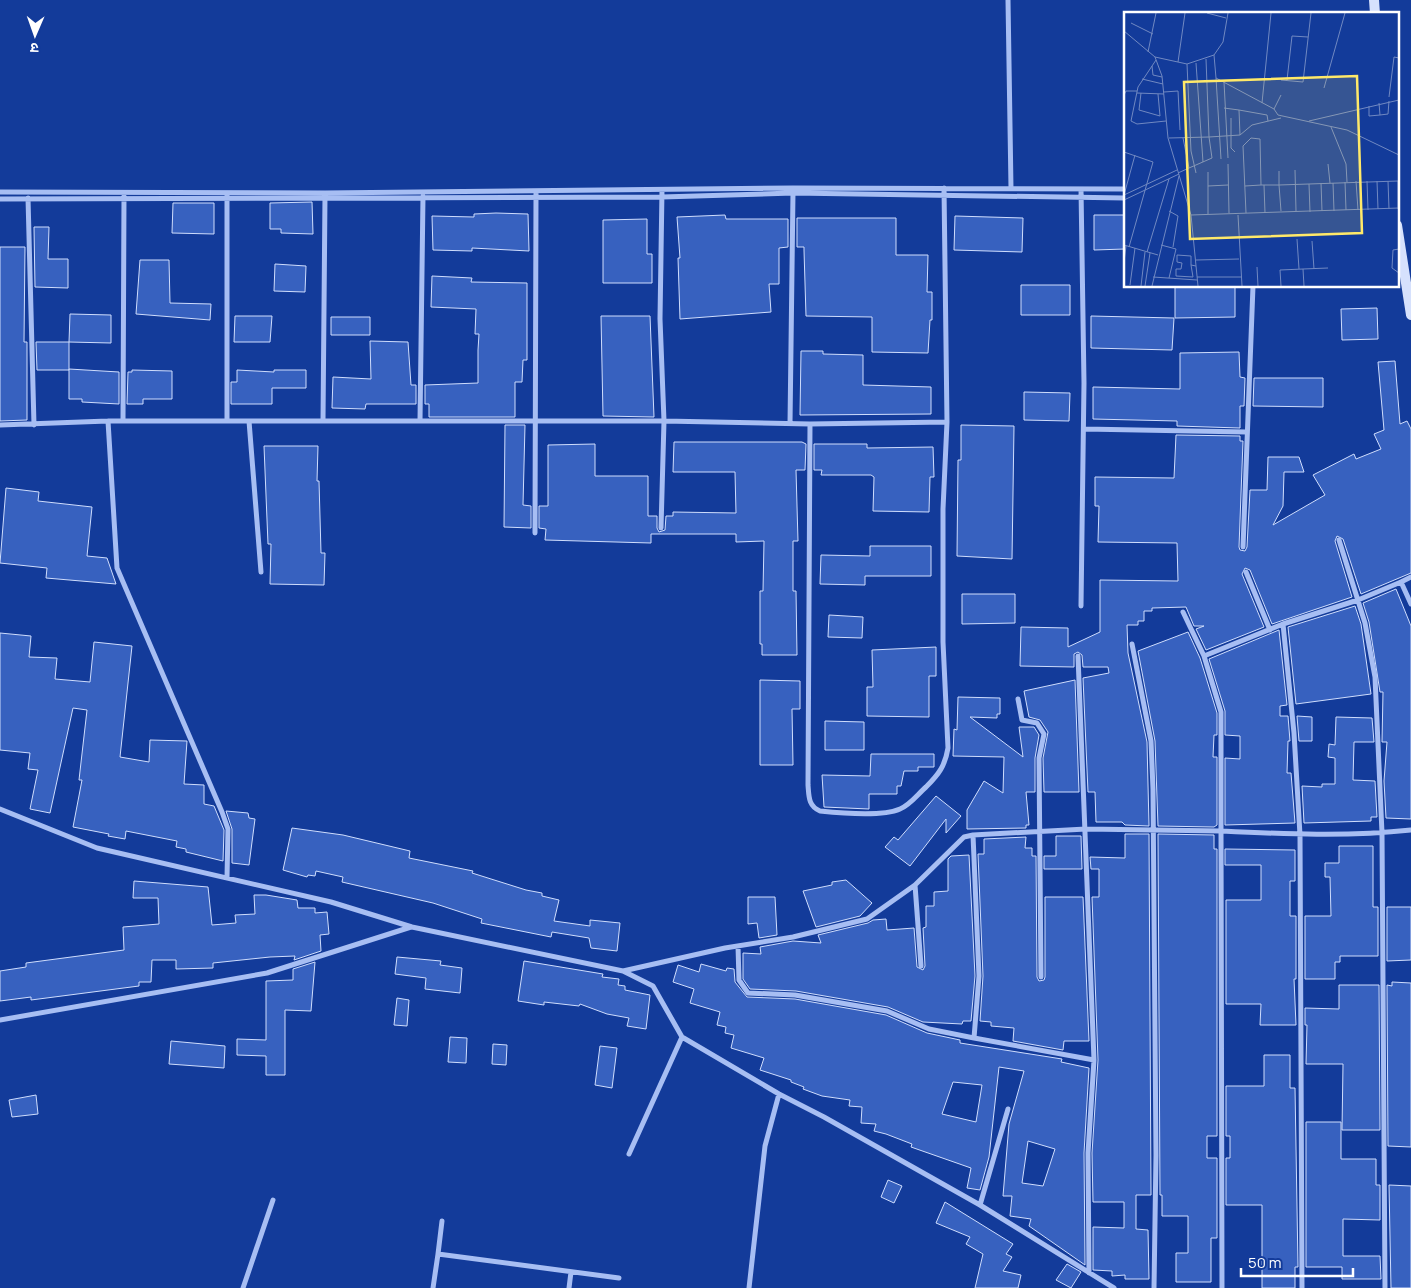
<svg xmlns="http://www.w3.org/2000/svg" width="1411" height="1288" font-family="Manrope,'Noto Sans Devanagari',sans-serif">
<rect width="100%" height="100%" fill="#133b9a"/>
<path fill="#3761bf" stroke="#cfddfd" fill-rule="evenodd" d="M312,202L313,234L281,233V229H270V203Z
M173,203H214V234L172,233Z
M496,213L528,214L529,251L472,248V251L433,250L432,216L474,217V214Z
M725,215L726,219H788V247L779,248V284H769L771,312L680,319L678,258H680L677,217Z
M1094,215H1125V249L1094,250Z
M955,216L1023,218L1022,252L954,250Z
M797,218H896V255H928L927,292H932V320H930L928,353L872,352V317L806,316L804,250V247H797Z
M647,219V254H652V283H603V220Z
M34,227H49L48,259H68V288L35,287Z
M0,247H25L24,342H27V420L0,421Z
M140,260H169L170,303L211,304L210,320L136,314Z
M275,264L306,266L305,292L274,291Z
M432,276L472,278L471,282L527,283V360H523L522,382H515V417H429V404H425V385L478,383V350L479,334H475L476,309L431,307Z
M1021,285H1070V315H1021Z
M1175,286H1235V317L1175,318Z
M1377,308L1378,339L1342,340L1341,309Z
M70,314L111,315V343L69,342Z
M235,316H272L270,342H234Z
M601,316H650L654,417L603,416Z
M1091,316L1174,318L1172,350L1091,348Z
M331,317H370V335H331Z
M370,341L408,342L411,385H416V404H366L365,409L332,408L333,377L371,379Z
M36,342H69V370H37Z
M801,351H823V354L863,355V385L931,387V414L800,415Z
M1239,352L1240,377L1245,378L1244,406H1240V428L1177,426V421L1093,419V387L1180,389V353Z
M1395,361L1400,424L1407,421L1411,429V573L1361,594L1343,539L1337,536L1335,541L1352,597L1272,624L1250,570L1245,568L1242,574L1264,627L1206,650L1196,629L1204,626H1194L1186,607L1152,608V611H1144V621H1138V625H1127L1128,653L1147,742L1149,826L1125,825L1122,822H1096L1095,792H1088L1083,678L1109,673L1108,667H1083L1082,655L1078,652L1074,654V667L1020,666L1021,627L1068,628V647L1100,632V580L1178,581L1177,543L1098,542L1099,506H1095V477L1174,478L1176,435L1240,436V441H1243L1239,547L1240,550L1245,551L1247,547L1250,490H1267L1268,457H1299L1304,472H1284L1283,506L1273,525L1325,495L1313,475L1354,454L1356,459L1381,449L1374,434L1384,430L1378,362Z
M69,369L119,372V404L82,402V399H69Z
M132,370L172,371V399H143V404H127L128,372H132Z
M237,370L274,372V370H306V388H272V404H231V382H237Z
M1254,378H1323V407L1253,406Z
M1024,392L1070,393L1069,421L1024,420Z
M505,425H525L523,505L531,506V528L504,527Z
M961,425L1014,426L1012,559L957,556L958,460H961Z
M674,442H802L806,444L805,470H796L798,541H793V591H796L797,655H762V644H760V591H763L764,541L736,542V534H651V543L545,540L546,529L539,528V506H548V445L595,444V476H648V516H657V528L659,532L665,530L666,516H673V512L736,513L735,472H673Z
M814,444H867V448L933,447L934,477H930L929,512L873,511L874,477L871,475H821L822,470H814Z
M264,446H318L317,481H319L321,553H325L324,585L270,584L271,544H268Z
M6,488L39,492L38,501L92,507L87,556L107,558L116,584L46,578L47,568L0,563Z
M870,546H931V576H865V585L820,584L821,555L870,556Z
M1396,589L1411,626V819L1386,818L1384,781L1387,742H1382L1383,692H1380L1369,622L1363,603Z
M962,594H1015V623L962,624Z
M1355,606L1361,624L1371,694L1296,704L1288,627Z
M829,615L863,617L862,638L828,637Z
M1279,630L1287,705L1280,706V716H1288L1290,741H1288L1287,773H1291L1295,823L1225,825V758L1240,759V736L1225,735V711L1209,659Z
M1188,632L1200,658L1217,713V735H1214L1213,757H1217V825L1214,827L1158,826L1155,741L1138,651Z
M0,633L31,636L29,657L57,658L55,679L90,682L94,642L132,646L120,757L149,762L150,740L187,741L184,784L204,785V804L214,806L224,830L223,861L186,852V849L176,847L177,841L126,831L125,839L108,836L109,834L73,827L82,780H79L87,710L73,708L50,813L30,809L38,770L28,769L30,753L0,750Z
M936,647V676H929V717L867,716V687H873L872,650Z
M760,680L800,681V709H792L793,765H760Z
M1075,680L1079,792H1044L1043,758L1048,732L1040,720L1029,717L1024,691Z
M958,697L1000,698V714H997V718L970,717L1023,757L1019,727H1034L1039,735L1035,758V792H1026L1029,825H1026V828L967,829V810L984,781L1003,793L1004,757L953,756L954,729L957,730Z
M1297,716L1312,717V741H1299Z
M1336,717L1372,718L1374,742H1354L1353,780L1375,781L1377,817H1371V821L1304,823L1302,786L1322,787V784H1335V758L1328,757L1329,744L1335,745Z
M825,721L864,722V750H825Z
M871,754H934V767H918V771H904L901,786H897V794H869V809L824,807L822,775L870,776Z
M936,796L961,816L946,833V819L910,866L885,847L894,837L898,840Z
M226,811L248,813L249,818L255,819L249,865L232,863V829Z
M292,828L343,835L410,851L409,858L473,871L472,873L526,890L542,893V896L559,900L554,921L590,926V920L620,923L617,951L591,948L589,938L552,932L551,937L481,923L482,919L433,903L342,882L343,877L316,871L315,876L308,875L307,877L283,870Z
M1125,834H1149L1151,1195H1136V1229L1148,1230L1149,1279H1125V1275L1112,1276V1271L1093,1270V1227L1124,1228V1202H1093L1092,1153L1098,1060L1092,897H1099V869H1091L1090,857L1125,858Z
M1158,834L1214,835V849H1217V1136H1207V1158H1217V1238H1211V1282H1176V1253H1188V1216H1162V1195H1160Z
M1056,836H1081L1082,869H1044V856H1056Z
M1026,837L1025,848H1032V856H1036L1037,977L1039,981L1044,980L1045,977V897H1083L1089,1041H1064L1063,1050L1013,1041L1014,1028L991,1026V1022L980,1021L983,976L978,854H984V839Z
M1339,846H1373V907H1378V956H1340V962H1335V979H1305V916H1331L1330,877H1325V863H1339Z
M1225,849L1295,850V881H1290V916H1296V979H1294L1296,1025H1260L1261,1004H1226V900H1261V865H1225Z
M969,855L975,976L971,1021H963L962,1024L923,1022L888,1007L796,991L750,989L743,979V953L761,954L760,947L793,941L821,943L818,935L868,923L873,920L886,919L887,930L914,928L917,967L923,970L925,966L923,928L926,927V906H934V892L948,891V859L951,856Z
M846,880L872,903L860,916L816,927L803,891L832,885V882Z
M134,881L208,887L212,925L236,923L235,915L255,914L254,895H266L297,900L298,908H315V913L327,912L329,934L320,935L321,951L294,960L295,956L270,957L213,963V968L176,969V960H152L151,982H139V986L31,1000V997L0,1001V971L26,967V963L124,950L123,927L159,924L158,898H133Z
M748,897H775L777,935L759,938L757,923L748,924Z
M1387,907H1411V960L1387,961Z
M397,957L441,961L440,965L462,968L460,993L425,989L426,978L395,974Z
M524,961L603,974L602,977L619,979L618,985L625,986V990L650,995L646,1029L627,1026L629,1018L607,1014L580,1004L579,1006L544,1002V1005L518,1001Z
M315,962L311,1011L285,1010V1075H266V1056L237,1055V1039L266,1040V981L293,980V969Z
M701,964L726,971L727,968L734,969L735,982L747,997L795,999L886,1015L927,1033L960,1040V1043L1062,1059L1061,1062L1089,1068L1084,1153L1085,1265L1029,1226L1031,1219L1010,1216L1012,1196H1003L1009,1124L1024,1071L999,1067L989,1157L980,1190L967,1188L971,1168L911,1147L912,1144L886,1134L874,1131L876,1124L861,1123L862,1107L849,1106L850,1100L822,1096L803,1089L804,1087L791,1082V1080L760,1070L764,1058L731,1048L734,1035L725,1033L726,1027L717,1025L720,1012L690,1003L694,989L673,982L678,965L699,972ZM953,1082L982,1085L976,1122L942,1114ZM1028,1141L1055,1149L1043,1186L1022,1183Z
M1392,982L1411,983V1147L1388,1146L1387,985L1392,986Z
M1339,985H1379L1380,1130H1342L1343,1064H1306L1307,1025H1305V1008L1339,1009Z
M397,998L409,1000L407,1026L394,1025Z
M450,1037L467,1038L466,1063L448,1062Z
M171,1041L225,1046L224,1068L169,1064Z
M493,1044L507,1045L506,1065L492,1064Z
M600,1046L617,1048L612,1088L595,1085Z
M1264,1055H1290V1088H1295L1298,1267H1295V1288H1262V1205H1226V1158H1230V1136H1226V1086H1264Z
M36,1095L38,1114L12,1117L9,1100Z
M1306,1122H1341V1159H1376V1185H1380V1220L1343,1219V1256H1380L1381,1279H1342V1267H1306Z
M888,1180L902,1186L894,1203L881,1197Z
M1389,1185L1411,1186V1288H1391Z
M945,1202L1013,1244L1006,1254L1012,1257L1003,1271L1021,1275L1018,1288H975L983,1254L966,1244L970,1237L936,1223Z
M1067,1264L1081,1272L1071,1288L1056,1280Z"/>
<g fill="none" stroke-linecap="round" stroke-linejoin="round">
<path stroke="#a7bef3" stroke-width="5" d="M1008,0L1011,188
M662,190L660,319L664,421L810,424L808,785C809,796 808,806 820,811C839,813 882,817 900,809C910,805 918,794 926,787C939,774 945,766 948,748L943,642V509L947,422L944,188
M0,192L325,193L793,188L1125,189
M227,196V421
M28,198L34,425
M0,199L662,197L793,193L1125,198
M108,421L117,568L222,812L228,829L227,877
M123,421L124,196
M249,421L261,572
M323,421L325,196
M420,421L423,196
M790,424L793,192
M810,424L947,422
M0,425L108,421H664L661,528
M1084,429L1247,432
M535,533L536,193
M1339,540L1365,623L1375,677L1382,833L1385,1288
M1243,547L1253,286
M1246,572L1270,630
M1411,577L1401,582L1411,604
M1081,606L1084,383L1081,189
M1183,612L1204,656
M1283,624L1294,733L1300,835L1302,1288
M1132,644L1151,741L1153,789L1156,1155L1154,1288
M1078,656L1094,1060L1088,1153L1089,1273
M1018,699L1022,720L1037,723L1044,734L1039,758L1041,977
M0,809L97,848L331,902L412,927L623,971L653,986L682,1037L779,1094L824,1117L980,1205L1114,1288
M973,835L979,976L974,1038L1094,1060
M915,885L921,966
M738,946L739,980L748,993L795,995L887,1011L929,1029L974,1038
M623,971L725,948L793,937L867,919L915,885L964,837L973,835L1086,829L1221,831V712L1204,656L1283,624L1358,600L1401,582
M0,1020L267,973L411,927
M629,1154L682,1037
M980,1205L1008,1109
M438,1254L442,1221
M243,1288L273,1200
M433,1288L438,1254L619,1278
M569,1288L571,1272
M749,1288L765,1146L779,1094
M1222,1288L1221,831C1285,834 1348,837 1411,830"/>
<path stroke="#d6e1fd" stroke-width="10" d="M1374,0L1375,14
M1397,225L1411,315"/>
</g>
<g transform="translate(1124 12)">
<rect width="275" height="275" fill="#133b9a"/>
<path fill="none" stroke="#7189c2" stroke-width="1" d="M83,1L102,6M7,11L29,22M0,19L31,45L38,64L44,126L67,203L74,274M24,40L32,1M90,43L92,66L150,97L154,103L223,118L275,143M31,45L63,52L90,43L99,30L104,1M32,48L14,75L7,109L13,112L42,109M54,50L61,1M72,51L79,150M63,52L67,139L72,161M28,54L29,63L38,65M92,66L97,147M18,67L39,72M157,68L179,70L187,1M163,68L168,24L184,25M100,70L104,146M200,76L221,1M40,80L54,79L56,118M13,81L40,82M17,81L15,98L36,104L34,82M0,83L2,79H13M265,85L270,45L275,46M138,91L147,1M255,91L256,103L264,102L265,89M245,94V104L256,103M100,96L115,98L116,123M150,97L157,83M115,98L143,103L144,109M107,106V136L111,140M185,109L275,88M207,115L222,152L223,170M45,126L85,125L82,47M0,140L29,150L5,235M104,152L105,201M204,152L206,171M65,156L88,146L85,125L116,123L128,113L157,106M171,158L172,199M155,159V173L274,169V197M54,161L65,156L59,126M232,169L234,198M243,169L244,198M253,169L254,197M264,169L265,197M221,170L222,198M197,171L198,199M209,171L210,199M185,172L186,200M140,173L141,201M84,174L104,173M121,174L137,173M0,183L53,158M0,183L11,143M0,188L55,162M45,199L54,204L49,235M122,201L119,134L127,126L136,127L137,173H155L157,199M84,202V160M67,203L275,196M114,203L118,274M173,227L175,257M188,229L190,257M0,233L34,243M37,233L52,237L45,266M275,237L269,238L268,256L275,261M23,240L45,167M72,248L115,247M0,250L2,234M67,253L69,265L52,264V257H57L58,251L53,250V243L67,244V253L72,254M133,255L134,274M29,265L73,268M73,265H117M6,273L11,236M17,274L21,240M21,274L26,241M28,274L55,164M157,274L156,258L179,257M180,274L179,257L204,256"/>
<path fill="#ffe969" fill-opacity="0.15" stroke="#ffe969" stroke-width="2.5" d="M233,64L238,221L66,227L60,70Z"/>
<rect width="275" height="275" fill="none" stroke="#fff" stroke-width="2.5"/>
</g>
<g transform="translate(35 35) rotate(182)" stroke="#133b9a" stroke-width="4" paint-order="stroke">
<path d="M0-4L9 19L0 12L-9 19Z" fill="#ffffff"/>
<text y="-8" font-size="14" font-weight="bold" text-anchor="middle" fill="#ffffff">उ</text>
</g>
<path d="M1241 1268v8h112v-8" fill="none" stroke="#ffffff" stroke-width="2.5"/>
<text x="1248" y="1268" font-size="15" fill="#ffffff" stroke="#133b9a" stroke-width="4" paint-order="stroke">50 m</text>
</svg>
